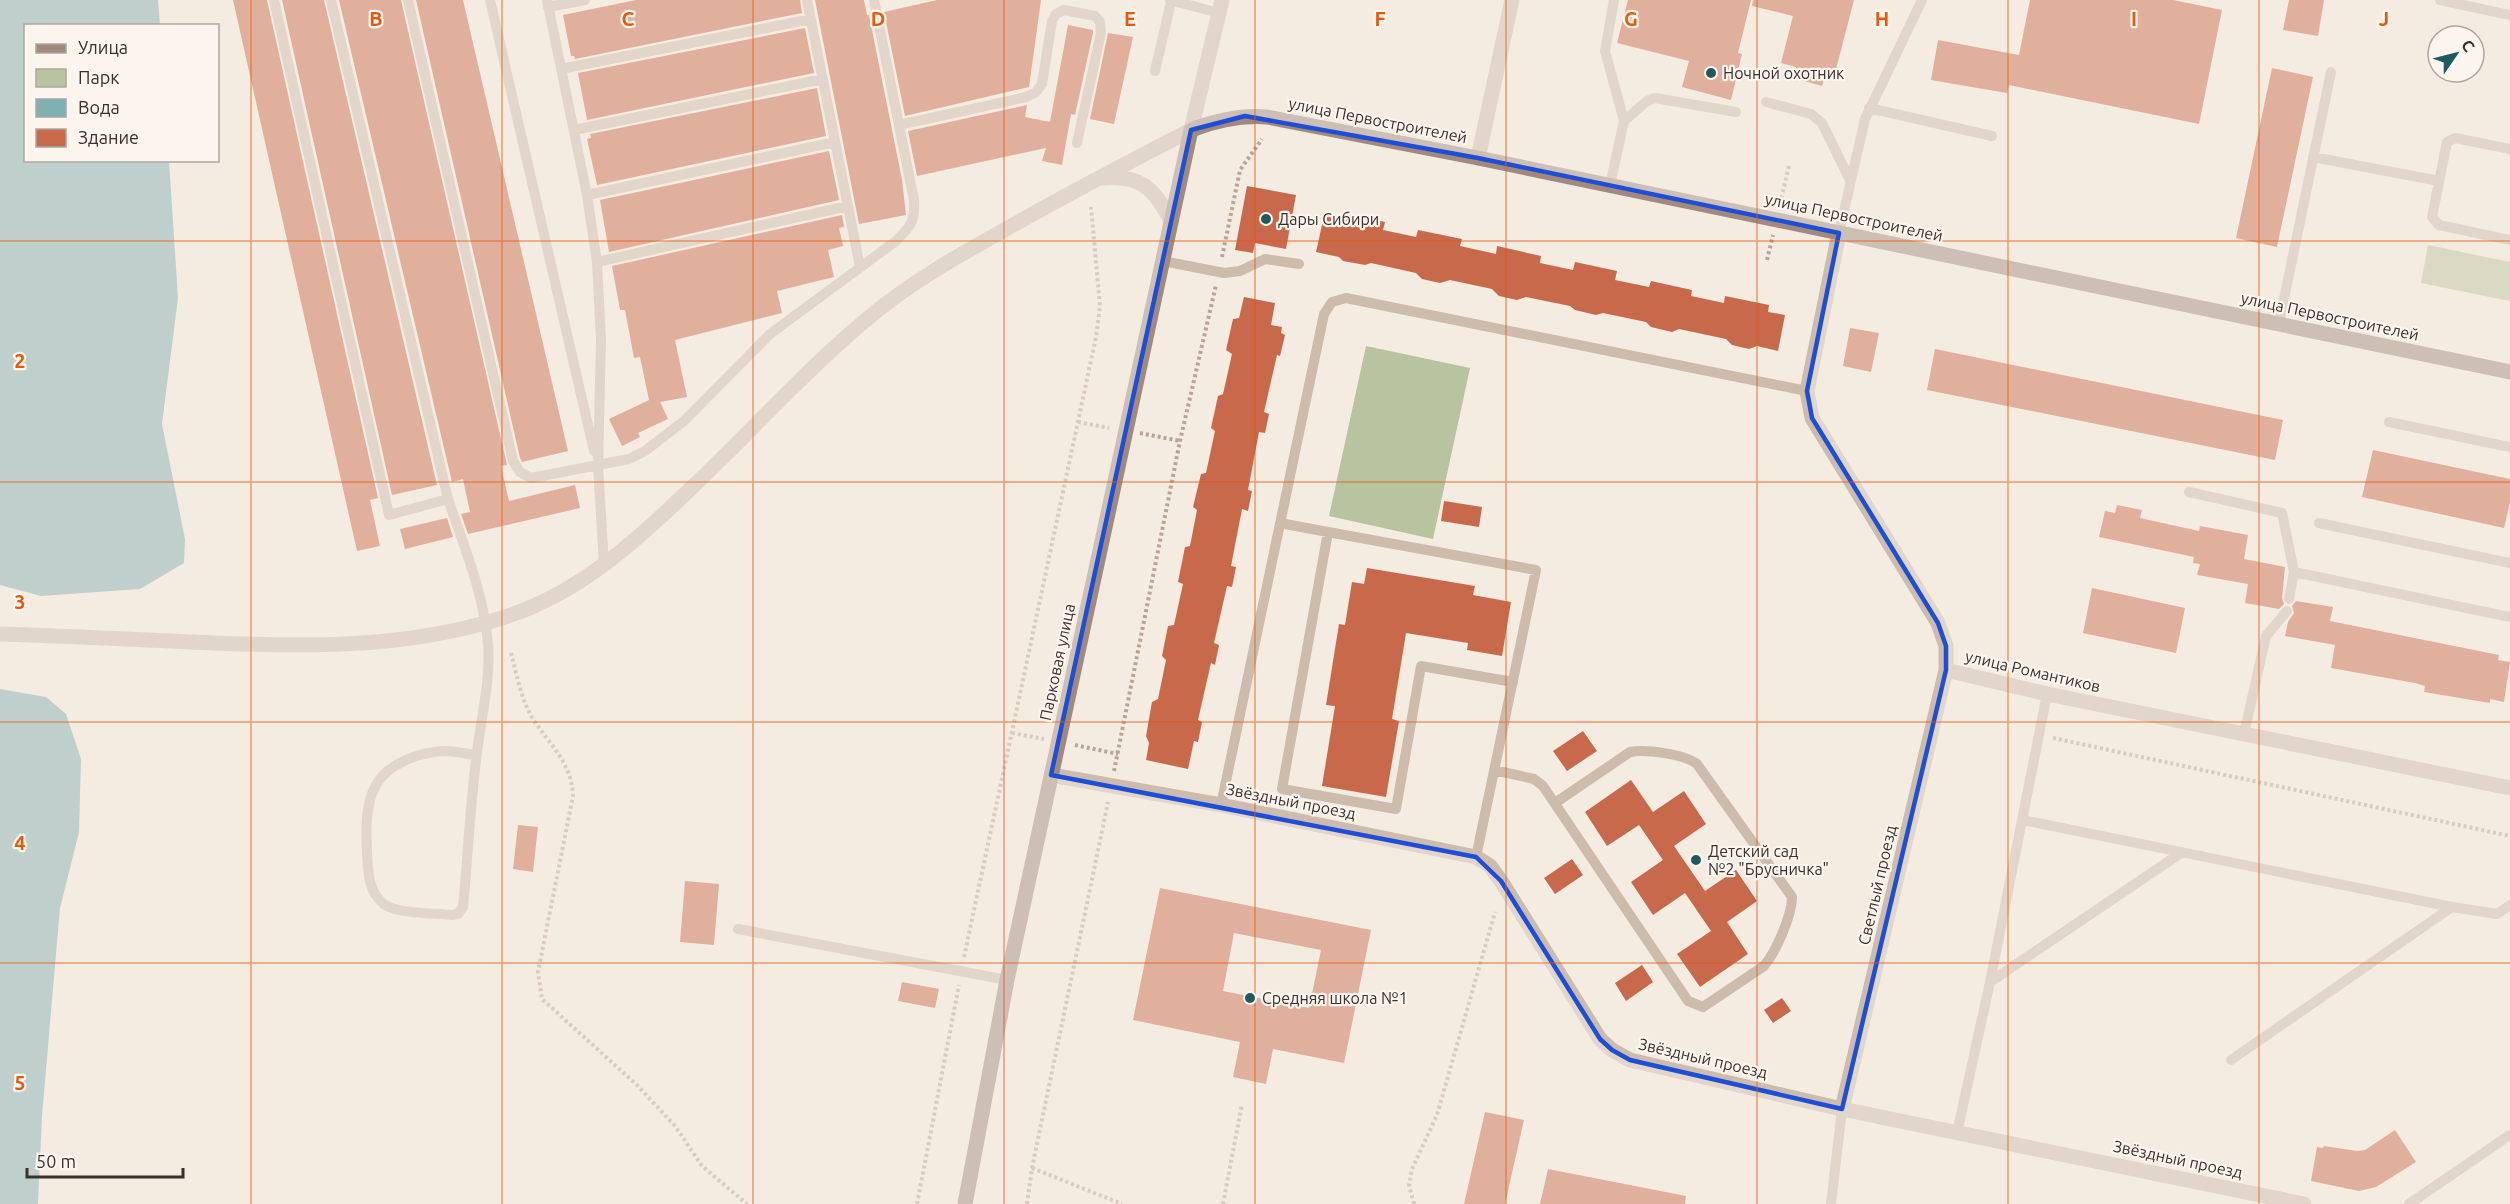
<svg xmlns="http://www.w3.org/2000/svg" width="2510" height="1204" font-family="Ubuntu,sans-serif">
<rect width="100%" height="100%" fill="#f4ebe1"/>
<path fill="#b8c4a0" d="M2428,245L2510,262V301L2421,283Z
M1366,346L1470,368L1433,539L1329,516Z"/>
<path fill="#7fb0b2" d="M0,0H158L160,25L26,26V160L169,161L178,298L162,424L185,539L184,563L140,589L41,596L0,585Z
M0,689L46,697L66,714L81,759L79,832L60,908L42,1116L38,1204H0Z"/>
<path fill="#c8694b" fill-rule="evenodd" d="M233,0H267L378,498L370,500L380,546L357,551Z
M282,0H324L437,485L392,495Z
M339,0H401L507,465L501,466L509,501L575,485L580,508L468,534L461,514L470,512L463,479L452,482Z
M416,0H463L568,451L522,462L520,458Z
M636,0H800L802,13L575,59L574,56H571L563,15Z
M815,0H864L867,15H869L902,180L906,215L859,224Z
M937,0H1041L1029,87L905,116L884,12Z
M1628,0H1751L1738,53L1742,54L1731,100L1682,87L1689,61L1617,43Z
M1753,0H1854L1834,77L1825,75L1822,86L1793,78L1796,67L1781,63L1793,16L1752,6Z
M2030,0H2173L2222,10L2199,124L2009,85L2007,93L1931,80L1938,40L2019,55Z
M2289,0H2324L2318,36L2283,30Z
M1068,25L1093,30V33L1075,115L1071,114L1062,165L1042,161L1046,148L917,176L908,131L1027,105L1025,117L1050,122Z
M805,28L814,73L587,120L578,73Z
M1108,33L1133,37L1114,124L1090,119Z
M2272,68L2313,77L2277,247L2236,238Z
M817,88L826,136L597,185L587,139L591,138L590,134Z
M829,151L839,200L609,252L600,200Z
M1247,186L1296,195L1286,249L1255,243L1253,253L1235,250Z
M1344,213L1385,222L1383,230L1416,237L1418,230L1462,239L1460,246L1496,254L1497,246L1541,256L1540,263L1573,270L1575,262L1617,271L1615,280L1649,287L1651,281L1692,290L1691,296L1724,303L1725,296L1769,305L1768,312L1785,315L1778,351L1757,346L1749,349L1732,345L1726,339L1679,329L1672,332L1651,327L1646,322L1603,313L1596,315L1575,310L1570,306L1526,297L1517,300L1499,296L1492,289L1450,280L1440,283L1422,279L1416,273L1371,263L1365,265L1343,261L1339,257L1316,252L1324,216L1343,220Z
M842,215L844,227L839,228L843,246L828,250L834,277L777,291L782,313L675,340L687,397L660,402L668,419L638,433L640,437L622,446L609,419L649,400L640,357L634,358L625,310H620L612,266Z
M1244,297L1275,303L1271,325L1282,327L1281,333L1285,335L1280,356L1277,355L1264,412L1269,414L1265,433L1259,432L1248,490L1252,491L1248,511L1242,509L1231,566L1236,567L1232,587L1227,586L1214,643L1219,645L1215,665L1211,663L1198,720L1202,722L1198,742L1194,741L1188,769L1146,760L1149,743L1146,736L1152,702L1158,699L1166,660L1162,656L1168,626L1174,625L1183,584L1178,582L1185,547L1190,546L1197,510L1193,507L1201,474L1206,473L1215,431L1211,428L1218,396L1223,394L1232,354L1226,350L1233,319L1239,318Z
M1850,328L1879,333L1871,372L1843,366Z
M1935,349L2283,420L2275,460L1927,390Z
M2373,450L2510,479V502L2504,528L2362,497Z
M1444,501L1482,507L1479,527L1441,521Z
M2117,505L2142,510L2140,518L2199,531L2200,526L2248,535L2244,559L2285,567L2282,598L2284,604L2279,609L2245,603L2248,584L2197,575L2200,564L2193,563L2194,557L2099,537L2105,511L2115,513Z
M447,518L453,537L405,549L400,529Z
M1367,568L1475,586L1473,595L1511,602L1502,656L1467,650L1468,643L1406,633L1392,719L1399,721L1386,797L1322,786L1335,706L1326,705L1339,624L1345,625L1352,582L1364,584Z
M2092,588L2185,608L2176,653L2083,633Z
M2296,601L2333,607L2330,621L2499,655L2498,660L2510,662L2504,702L2490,699V703L2424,692L2425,686L2415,683L2331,668L2335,645L2285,636L2288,622L2294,613L2292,606Z
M1583,731L1597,751L1567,771L1553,751Z
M1631,780L1653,812L1684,791L1706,824L1674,846L1705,891L1736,870L1757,901L1727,922L1748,954L1700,987L1677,954L1711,931L1685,893L1653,915L1631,882L1663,860L1639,825L1607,846L1585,812Z
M518,825L538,827L533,872L513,869Z
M1572,859L1583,875L1555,894L1544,878Z
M685,881L719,884L714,945L680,942Z
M1160,888L1371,930L1344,1063L1273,1049L1266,1084L1233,1077L1240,1042L1133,1020ZM1234,933L1321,950L1309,1008L1223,991Z
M1642,965L1653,982L1626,1001L1615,983Z
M902,982L939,989L935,1008L898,1001Z
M1782,998L1791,1011L1773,1023L1764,1010Z
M1485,1112L1524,1120L1505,1204H1464Z
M2395,1130L2416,1162L2376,1187L2359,1191L2311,1181L2317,1147L2323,1148L2324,1146L2357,1151L2365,1150Z
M1548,1169L1686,1196L1685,1204H1540Z"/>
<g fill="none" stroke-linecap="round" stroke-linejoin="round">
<path stroke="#b9a596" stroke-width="4" stroke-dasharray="3 3" stroke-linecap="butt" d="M1780,204L1789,166
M1222,257L1240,170L1262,139
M1767,260L1773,235
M1078,422L1109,428
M1140,433L1180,441
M511,653C517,675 521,700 533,719C550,745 572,763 573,796L538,972L542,999L638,1086L675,1126L702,1166L747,1204
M1012,733L1044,739
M2053,738L2510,836
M1075,745L1118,754
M1114,771L1180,441L1216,285
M964,957L1096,337L1100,306L1091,207
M1032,1168L1122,1204
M917,1204L959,985
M1027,1204L1032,1168L1108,802
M1223,1204L1242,1104
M1414,1204L1409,1185L1412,1169L1437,1115L1495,912"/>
<path stroke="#cdbbac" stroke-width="10" d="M274,0L389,515L448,499
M331,0L448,499C464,546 484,594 488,644C491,680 481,717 477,753C470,804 468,856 463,907L458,914L452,915C435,913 397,914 384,904C368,892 368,871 367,853C366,831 365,804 376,785C388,763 421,752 444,751C455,751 466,754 476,755
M408,0L513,461L520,472L531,478L629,459L645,451L684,421L770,334L896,241C911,226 915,222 914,200L874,0
M490,0L594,451
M547,0L587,195L597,262L601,340L598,466L604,565
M807,0L860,267
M1170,0L1219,13
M2440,0L2510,15
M548,7L585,0
M561,69L811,19
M1155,71L1171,2
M1766,102L1811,114L1822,123L1850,180
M1869,108L1992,136
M1624,121L1647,101L1655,98L1736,112
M899,125L1026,97L1036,92L1042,84L1052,21L1056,14L1064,10L1095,16L1100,22L1101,33L1077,143
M574,130L823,79
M2510,149L2455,138L2447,142L2432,217L2439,225L2510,240
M2313,157L2439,181
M1610,185L1624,121L1605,51L1614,0
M587,195L835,142
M1839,233L1865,119L1922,0
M1163,261L1224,273L1240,271L1265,259L1299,264
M597,262L848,206
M2279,323L2331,72
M2389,422L2510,447
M2189,492L2282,513L2294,572L2289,599
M1280,523L1328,532L1282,789L1396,809L1421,666L1513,682
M2319,523L2510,563
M1328,532L1536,570L1476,857
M2294,572L2510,617
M2244,734L2266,636L2287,611
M1494,770L1534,779L1543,786L1688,1001L1703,1007L1764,966C1776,952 1792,915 1792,897L1697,764C1684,754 1646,749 1630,752L1555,803
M1221,805L1324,314L1332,302L1346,298L1807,391
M2023,820L2452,907L2497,914L2510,905
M738,929L1007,980
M1990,982L2181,853
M2231,1060L2452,907
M1957,1133L1990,982L2047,694
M1831,1204L1842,1109
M2409,1204L2510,1135"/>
<path stroke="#cdbbac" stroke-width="15" d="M1478,158L1512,0
M1102,178C1140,175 1154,187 1171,221
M1839,233L1807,391L1812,418L1938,623L1946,646V670L2047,694L2510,788
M0,634C64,636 127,639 191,642C298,647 405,650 508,616C578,593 634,543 686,493C749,434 807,368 873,314C912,282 956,257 999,233C1062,197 1127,163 1191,130L1222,0
M1051,775L1221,805L1476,857L1490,866L1501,881L1600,1039L1612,1050L1630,1060L1842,1109L2304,1204
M1842,1109L1946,670"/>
<path stroke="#a18a7d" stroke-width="15" d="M965,1204L1007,980L1191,130C1217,120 1240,115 1267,117L1478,158L2510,372"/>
</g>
<path d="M0 0H2510V1204H0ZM1245,116L1478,158L1839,233L1807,391L1812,418L1938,623L1946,646V670L1842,1109L1630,1060L1612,1050L1600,1039L1501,881L1476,857L1051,775L1191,130Z" fill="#f4ebe1" fill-opacity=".55" fill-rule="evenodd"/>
<path fill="none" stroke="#1d4ed8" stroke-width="4.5" stroke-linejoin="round" d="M1245,116L1478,158L1839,233L1807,391L1812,418L1938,623L1946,646V670L1842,1109L1630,1060L1612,1050L1600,1039L1501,881L1476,857L1051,775L1191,130Z"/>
<path fill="none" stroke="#e8590c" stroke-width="1.5" stroke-opacity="0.55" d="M251,0V1204M502,0V1204M753,0V1204M1004,0V1204M1255,0V1204M1506,0V1204M1757,0V1204M2008,0V1204M2259,0V1204M0,241H2510M0,482H2510M0,722H2510M0,963H2510"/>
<g fill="#1f5a5e" stroke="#fbf5ee" stroke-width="2">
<circle cx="1711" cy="73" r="6"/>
<circle cx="1266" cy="219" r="6"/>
<circle cx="1696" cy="860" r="6"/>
<circle cx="1250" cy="998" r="6"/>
</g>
<g text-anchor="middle" stroke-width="4.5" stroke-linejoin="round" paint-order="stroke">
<g font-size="16" fill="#3b302b" stroke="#fbf5ee" text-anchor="start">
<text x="1723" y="79">Ночной охотник</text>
<text x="1278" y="225">Дары Сибири</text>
<text x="1708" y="857">Детский сад<tspan x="1708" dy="18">№2 "Брусничка"</tspan></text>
<text x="1262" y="1004">Средняя школа №1</text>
</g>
<g font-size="16" fill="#3b302b" stroke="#fbf5ee">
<text transform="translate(1378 120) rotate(11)" y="6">улица Первостроителей</text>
<text transform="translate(1854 217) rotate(12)" y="6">улица Первостроителей</text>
<text transform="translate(2330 316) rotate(12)" y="6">улица Первостроителей</text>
<text transform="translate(1057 662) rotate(-78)" y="6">Парковая улица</text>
<text transform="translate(2033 671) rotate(13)" y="6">улица Романтиков</text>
<text transform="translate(1291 801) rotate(11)" y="6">Звёздный проезд</text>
<text transform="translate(1877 885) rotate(-77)" y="6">Светлый проезд</text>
<text transform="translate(1703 1058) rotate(13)" y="6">Звёздный проезд</text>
<text transform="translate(2178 1159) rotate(12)" y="6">Звёздный проезд</text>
</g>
</g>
<g font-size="20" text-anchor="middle" font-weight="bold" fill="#e8590c" stroke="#fbf5ee" stroke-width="4.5" stroke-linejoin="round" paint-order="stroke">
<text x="376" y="26">B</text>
<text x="628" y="26">C</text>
<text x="878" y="26">D</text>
<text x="1130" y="26">E</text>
<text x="1380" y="26">F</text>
<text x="1631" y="26">G</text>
<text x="1882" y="26">H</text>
<text x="2134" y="26">I</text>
<text x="2384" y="26">J</text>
<text x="20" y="368">2</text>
<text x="20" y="609">3</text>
<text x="20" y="850">4</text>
<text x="20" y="1090">5</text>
</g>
<rect x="24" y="24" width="195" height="138" fill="#fbf5ee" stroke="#aea6a0" stroke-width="1.5"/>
<rect x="36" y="44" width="30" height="9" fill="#a18a7d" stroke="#aea6a0" stroke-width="1.5"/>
<text x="78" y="54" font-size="18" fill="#3b302b">Улица</text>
<rect x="36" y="69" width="30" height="18" fill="#b8c4a0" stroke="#aea6a0" stroke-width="1.5"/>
<text x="78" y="84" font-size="18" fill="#3b302b">Парк</text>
<rect x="36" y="99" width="30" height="18" fill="#7fb0b2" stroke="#aea6a0" stroke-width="1.5"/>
<text x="78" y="114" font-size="18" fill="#3b302b">Вода</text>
<rect x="36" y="129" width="30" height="18" fill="#c8694b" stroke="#aea6a0" stroke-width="1.5"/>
<text x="78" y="144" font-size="18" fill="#3b302b">Здание</text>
<g transform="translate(2456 54) rotate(55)"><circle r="28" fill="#fbf5ee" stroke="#aea6a0" stroke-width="1.5"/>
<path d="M0-4.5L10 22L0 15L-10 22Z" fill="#1f5a5e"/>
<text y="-9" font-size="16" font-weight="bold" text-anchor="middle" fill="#3b302b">С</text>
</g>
<path d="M27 1168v9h156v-9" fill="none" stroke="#3b302b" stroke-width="3"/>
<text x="36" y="1168" font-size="18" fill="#3b302b" stroke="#fbf5ee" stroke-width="4.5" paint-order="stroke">50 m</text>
</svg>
